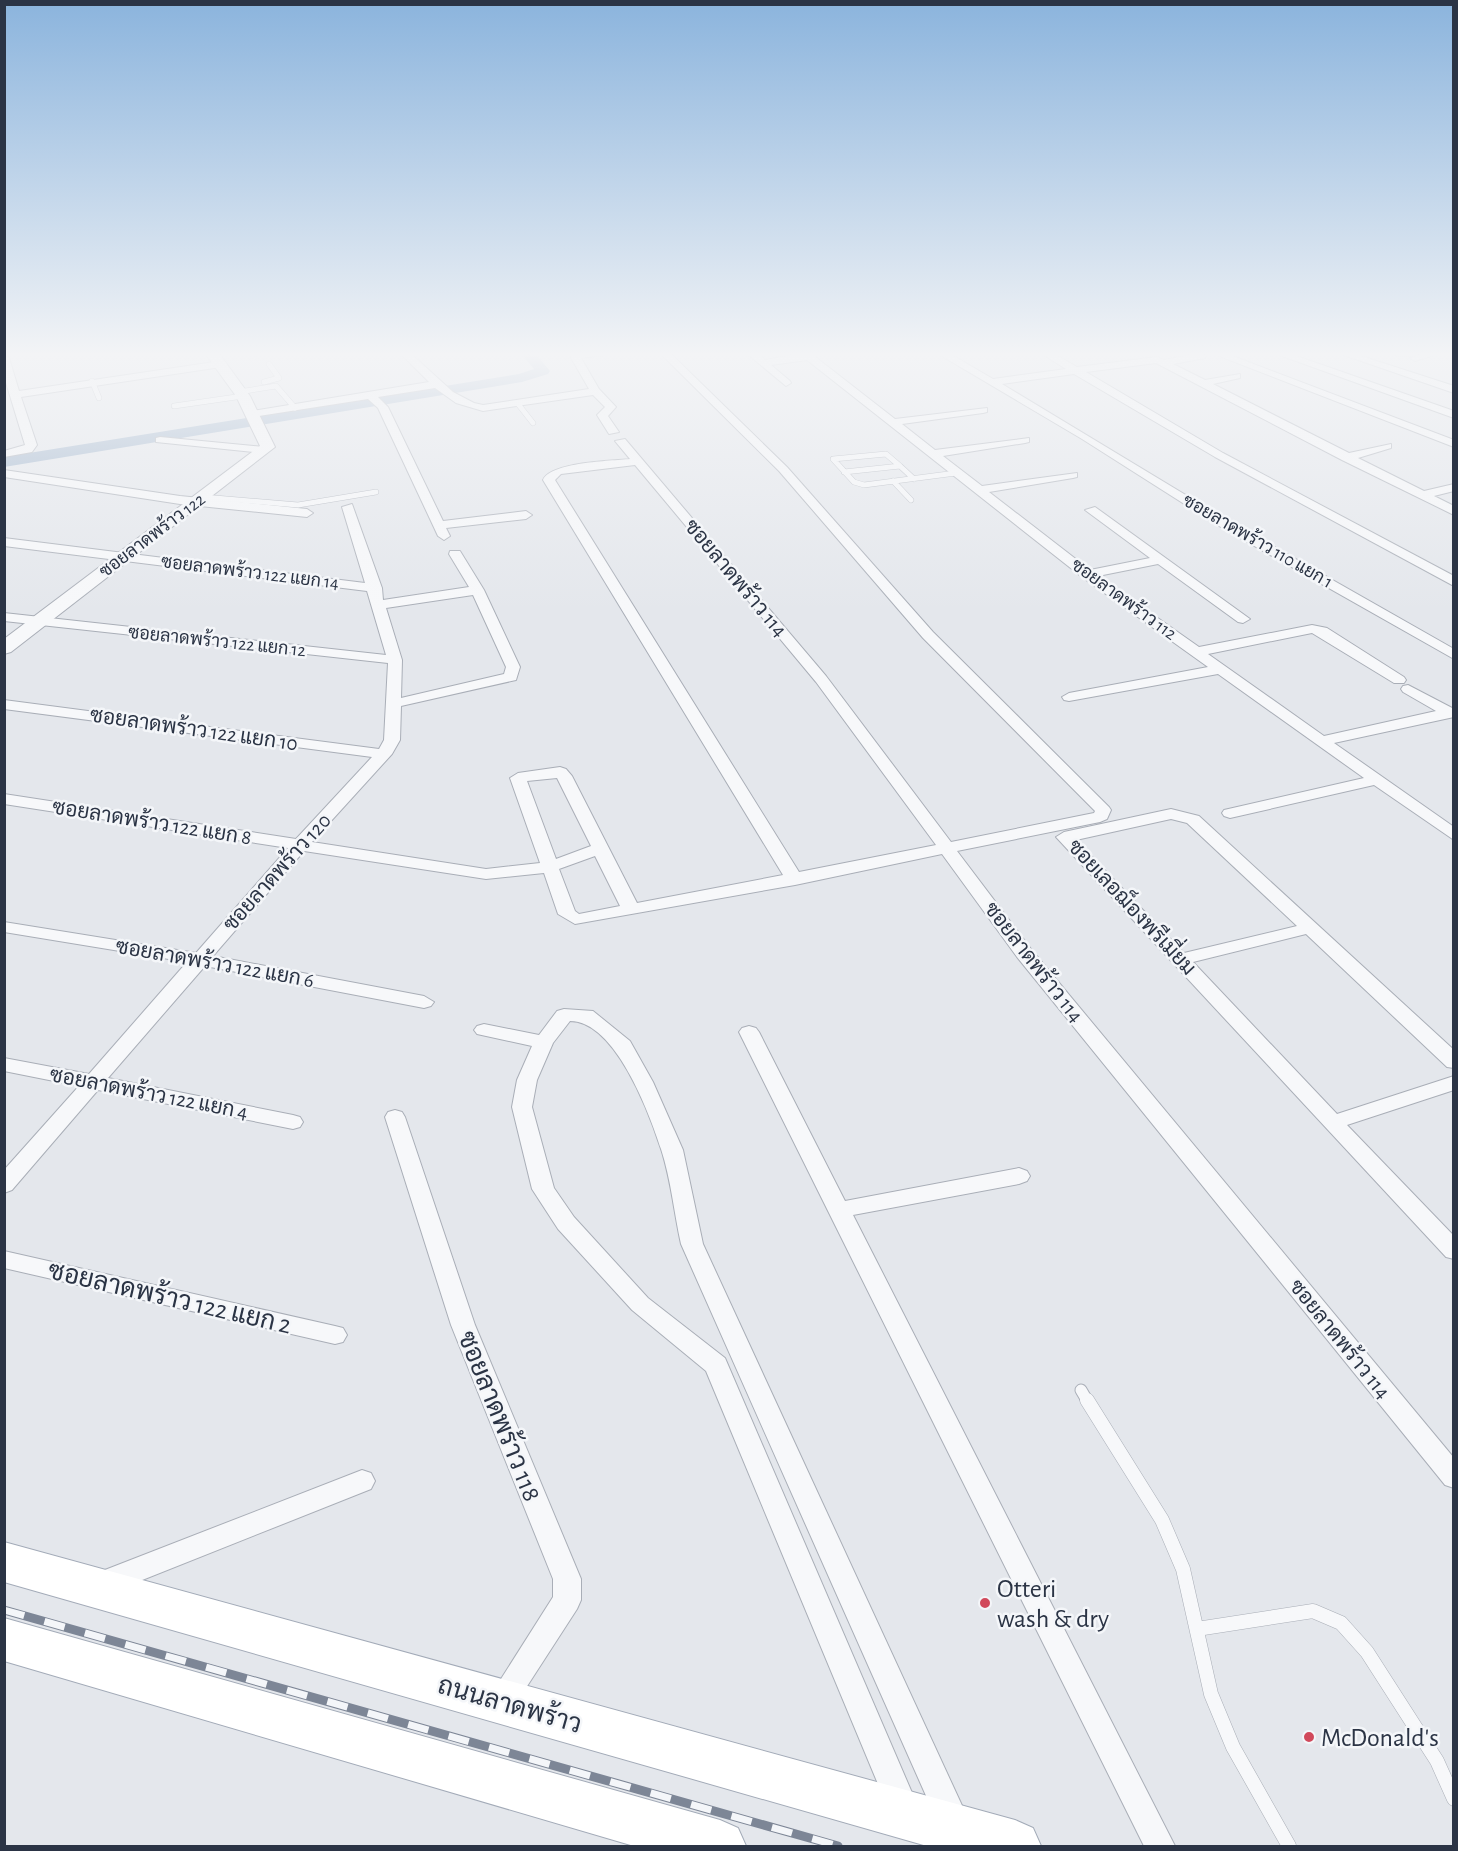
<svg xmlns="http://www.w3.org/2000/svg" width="1458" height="1851" font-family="'Alegreya Sans',Sarabun,sans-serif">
<rect width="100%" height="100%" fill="#e4e7ec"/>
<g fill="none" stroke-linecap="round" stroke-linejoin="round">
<path fill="#9fb4cc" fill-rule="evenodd" d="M520,352H534L550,371L548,374L522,382L4,467V457L519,374L534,369Z"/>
<defs>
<path id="service-far2" d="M92,381L99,398
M264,382L279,378L269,364
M239,392L276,386L295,408
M518,404L533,423
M174,406L243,396
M900,466L886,454L833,459L854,482L864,485L956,473
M844,472L900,466L914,479
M893,481L911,500
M203,497L298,505L376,492"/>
<path id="service-far1" d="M1081,1390L1088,1402"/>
<path id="service" d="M1087,1400L1162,1520L1183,1569L1211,1694L1233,1747L1289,1846
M1197,1629L1313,1611L1341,1623L1367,1652L1437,1761L1454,1799"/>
<path id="minor" d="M399,352H409L453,392L474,403L483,405L589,389L570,356L585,352H609L604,355L581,358L599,389L616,407L608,416L619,432L609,434L597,415L605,407L593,395L483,411L456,403L435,388L378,397L388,407L443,521L526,511L532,515L526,519L446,528L450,536L444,540L438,536L378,408L368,399L253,417L248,414L253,411L429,382Z
M659,352H669L787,467L933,632L1109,807L1111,810L1107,819L1100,822L957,851L1031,949L1454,1458V1488L1445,1485L1017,957L942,854L795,885L575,924L558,914L544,873L486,879L304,851L213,956L424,996L434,1002L431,1006L424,1008L205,966L108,1078L293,1115L300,1117L303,1122L300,1127L293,1129L98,1090L12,1190L4,1193V1170L79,1086L4,1071V1058L89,1074L187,962L4,932V922L196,953L288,848L4,804V794L296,839L372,757L4,709V700L379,749L384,740L388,663L4,621V613L386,655L367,591L4,546V538L365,583L342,507L352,504L382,588L383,600L469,587L449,554L450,551H460L484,590L520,667L516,680L401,706L400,740L392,754L312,842L486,869L540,863L510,778L518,773L560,767L566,769L572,776L637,903L783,875L543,480C551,462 610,461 630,459L615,441L625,439L826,676L951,842L1094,813L1095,811L923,638L779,471ZM635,465L816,682L936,845L799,872L555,480L561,474ZM473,595L506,667L504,674L401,698L402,660L386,608ZM557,778L591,846L556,859L527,781ZM595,856L620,906L579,914L575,911L559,869Z
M745,352H756L765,360L809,352L895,419L987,408V412L983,413L902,424L935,450L1029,438V442L1025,443L943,456L982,486L1077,473V477L1073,478L989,492L1090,570L1150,558L1085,510L1095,507L1250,619L1243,623L1238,622L1158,564L1098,576L1199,647L1312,625L1327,628L1404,677L1406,680L1404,683H1394L1312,633L1208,654L1324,736L1436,711L1403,692L1401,689L1403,686L1408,685L1454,709V717L1334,743L1454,827V840L1374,785L1230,818L1224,816L1222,813L1224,810L1364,778L1218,674L1069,701L1064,700L1062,697L1069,693L1208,667L1082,577L807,360L771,365L790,381L791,383L786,386Z
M935,352H947L993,379L1066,369L1039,352H1051L1077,367L1157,357L1164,360L1201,353L1206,356L1205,358L1173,364L1205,380L1240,374V378L1213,384L1349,453L1391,444V448L1358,458L1424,491L1454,484V491L1434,496L1454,506V515L1342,460L1156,363L1086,372L1223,453L1454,576V586L1215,457L1074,374L1002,384L1227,520L1454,649V659L1219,526L1082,439Z
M1209,352H1222L1454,440V447Z
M1271,352H1285L1454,411V418Z
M1335,352H1349L1454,386V393Z
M1389,352H1417C1411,357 1395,357 1389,352Z
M1428,352H1444L1415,361L1410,358Z
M4,355L9,358L19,391L221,361L226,364L221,367L21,397L37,445L32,452L4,457V451L25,445L4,376Z
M160,437L264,447L270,450L264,453L156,442V438Z
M4,470L180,496L307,509L313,513L307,517L180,504L4,477Z
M1171,809L1199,816L1454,1050V1068L1447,1067L1306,934L1193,962L1337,1114L1454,1076V1090L1347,1125L1454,1236V1259L1446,1257L1056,837L1064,832ZM1171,819L1187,823L1297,926L1184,953L1076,840Z
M564,1009L593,1011L630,1041L653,1082L683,1150L703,1244L965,1812L969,1823L965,1834L954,1838L943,1834L681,1244C674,1213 671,1179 661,1149C649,1112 615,1021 570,1021L553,1043L537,1080L532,1107L554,1188L574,1217L648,1298L725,1358L919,1809L915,1820L904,1824L893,1820L706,1371L632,1310L558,1229L532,1189L512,1107L517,1080L532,1046L477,1034L474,1030L477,1026L484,1024L539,1035L557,1011Z
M749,1026L756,1028L759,1032L845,1201L1019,1168L1027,1171L1030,1176L1027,1181L1019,1184L853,1215L1175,1846H1144L739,1032L742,1028Z
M395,1110L402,1112L405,1117L475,1325L581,1579V1600L577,1609L511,1711L501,1715L491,1711L487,1701L553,1597V1579L451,1325L385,1117L388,1112Z
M4,1251L335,1326L343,1328L347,1335L343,1342L335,1344L4,1268Z
M362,1470L371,1473L375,1481L371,1489L102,1596L92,1593L88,1584L92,1575Z"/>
<path id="tertiary" d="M204,352H218L250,396L275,447L11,652L4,654V639L260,446L236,396Z"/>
<path id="primary" d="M4,1542L1015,1820L1033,1828L1041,1846H927L4,1582Z
M4,1618L720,1820L738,1828L746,1846H634L4,1661Z"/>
</defs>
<use href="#service-far2" stroke="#a9aeb7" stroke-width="6"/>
<use href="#service-far1" stroke="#a9aeb7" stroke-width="13"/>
<use href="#service" stroke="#a9aeb7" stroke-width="15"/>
<use href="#minor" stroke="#a9aeb7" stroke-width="2"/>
<use href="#tertiary" stroke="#a9aeb7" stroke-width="2"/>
<use href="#primary" stroke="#a3abb8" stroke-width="2"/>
<use href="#service-far2" stroke="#f7f8fa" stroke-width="5"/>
<use href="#service-far1" stroke="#f7f8fa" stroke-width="11"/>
<use href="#service" stroke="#f7f8fa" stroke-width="14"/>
<use href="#minor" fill="#f7f8fa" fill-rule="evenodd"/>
<use href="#tertiary" fill="#f7f8fa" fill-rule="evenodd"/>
<use href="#primary" fill="#fff" fill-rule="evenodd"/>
<defs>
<path id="rail" d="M4,1610L838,1846"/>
</defs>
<use href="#rail" stroke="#7d8696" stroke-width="9"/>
<use href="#rail" stroke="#f4f6f9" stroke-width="7" stroke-dasharray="21" stroke-linecap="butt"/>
</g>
<linearGradient id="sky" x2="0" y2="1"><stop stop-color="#8bb4dd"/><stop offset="0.58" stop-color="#f3f4f6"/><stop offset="1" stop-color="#f3f4f6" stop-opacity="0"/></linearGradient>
<rect width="1458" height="611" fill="url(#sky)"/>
<g fill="#d1495b" stroke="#f4f6f9" stroke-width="2">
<circle cx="985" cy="1603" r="6"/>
<circle cx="1309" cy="1737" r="6"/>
</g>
<g text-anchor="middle" stroke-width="5" stroke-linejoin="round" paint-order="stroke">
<g font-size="18" fill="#2b3445" stroke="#f4f6f9">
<text transform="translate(152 535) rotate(-37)" y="6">ซอยลาดพร้าว 122</text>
<text transform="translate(1258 541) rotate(30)" y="6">ซอยลาดพร้าว 110 แยก 1</text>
<text transform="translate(250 572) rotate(7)" y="6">ซอยลาดพร้าว 122 แยก 14</text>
<text transform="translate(1124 599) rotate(36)" y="6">ซอยลาดพร้าว 112</text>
<text transform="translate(217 641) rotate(6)" y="6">ซอยลาดพร้าว 122 แยก 12</text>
</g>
<g font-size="21" fill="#2b3445" stroke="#f4f6f9">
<text transform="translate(736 578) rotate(50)" y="7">ซอยลาดพร้าว 114</text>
<text transform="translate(194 729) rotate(8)" y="7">ซอยลาดพร้าว 122 แยก 10</text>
<text transform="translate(152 822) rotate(9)" y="7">ซอยลาดพร้าว 122 แยก 8</text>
<text transform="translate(277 872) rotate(-48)" y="7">ซอยลาดพร้าว 120</text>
<text transform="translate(1132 907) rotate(47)" y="7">ซอยเลอฌ็องพรีเมี่ยม</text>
<text transform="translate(1034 962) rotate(52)" y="7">ซอยลาดพร้าว 114</text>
<text transform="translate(215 963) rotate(10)" y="7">ซอยลาดพร้าว 122 แยก 6</text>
<text transform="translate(149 1093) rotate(11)" y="7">ซอยลาดพร้าว 122 แยก 4</text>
<text transform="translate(1340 1339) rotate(51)" y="7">ซอยลาดพร้าว 114</text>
</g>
<g font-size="26" fill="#2b3445" stroke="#f4f6f9">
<text transform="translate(170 1297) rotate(13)" y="9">ซอยลาดพร้าว 122 แยก 2</text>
<text transform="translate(500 1416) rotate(68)" y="9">ซอยลาดพร้าว 118</text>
<text transform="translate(510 1704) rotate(16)" y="9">ถนนลาดพร้าว</text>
</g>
<g font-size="26" fill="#2b3445" stroke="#f4f6f9" text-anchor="start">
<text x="997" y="1597">Otteri<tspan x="997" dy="30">wash &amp; dry</tspan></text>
<text x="1321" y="1746">McDonald's</text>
</g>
</g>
<rect width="1458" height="1851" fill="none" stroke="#2b3445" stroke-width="12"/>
</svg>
